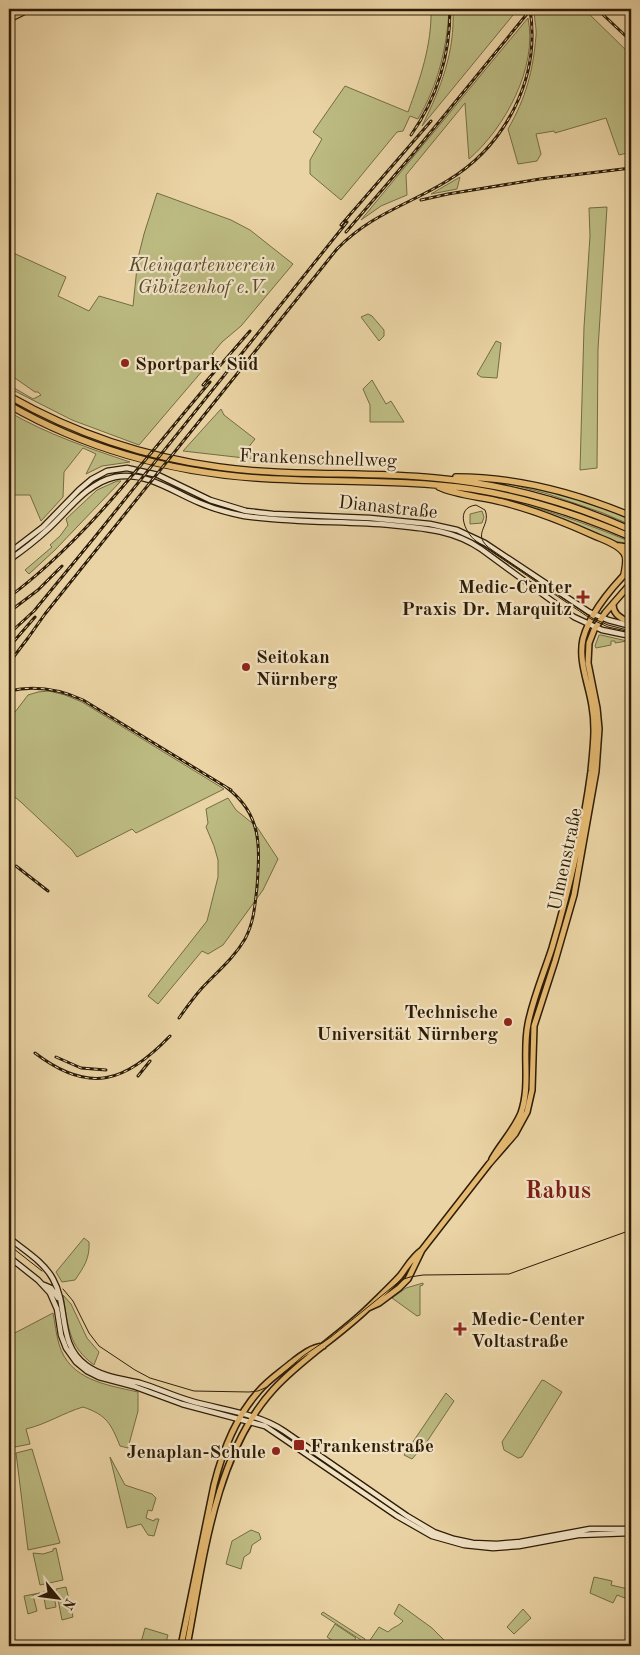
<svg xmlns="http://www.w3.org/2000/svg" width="640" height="1655" font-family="'Old Standard TT',serif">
<rect width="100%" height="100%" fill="#ead3a4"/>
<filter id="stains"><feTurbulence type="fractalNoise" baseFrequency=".004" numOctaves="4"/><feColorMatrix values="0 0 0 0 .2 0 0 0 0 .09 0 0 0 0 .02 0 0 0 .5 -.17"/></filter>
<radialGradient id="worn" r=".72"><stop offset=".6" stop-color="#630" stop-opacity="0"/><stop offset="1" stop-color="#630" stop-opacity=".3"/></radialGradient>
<path fill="#bcbb82" stroke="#746c44" d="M431,9H449C447,48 438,85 418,119L410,116L403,131L397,132L341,200L310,174V160L322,139L313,132L345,86L408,112C420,79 432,45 431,9Z
M453,9H518L422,126C441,88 455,52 453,9Z
M535,9H584L631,55V152L619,155L606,118L555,133L554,131L536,134L541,154L537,161L518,164L508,129C526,98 533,71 536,36C537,27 533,17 535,9Z
M528,18C538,67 505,128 469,159L465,103L406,175L407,195L381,206L361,220Z
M460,177L457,189L431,194Z
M157,193L231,220L250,230L293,264L241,326L222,342L212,354L215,356L139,445L72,420L9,388V385L33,399L41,395L38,392H35L9,374V251L66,277L58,296L89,311L99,296L133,306L138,258L144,234Z
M607,207L598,349L597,468L580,470L584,327L590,236L589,208Z
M368,314L372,316L384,330V336L379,341L361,317Z
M496,341L501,343L497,378L481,377L477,374Z
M372,380L386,404L391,401L404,422H370V405L363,389Z
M9,399L99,440L142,454L140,456C95,442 51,426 9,402Z
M221,409L224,415L255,439L247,449L256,455L253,459L183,451Z
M9,412C47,434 88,448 130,462L102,466L86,474L96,454L83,448L64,472L63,497L41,521L30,495H9Z
M173,462L221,469L400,478L458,483L505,490L567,507L631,532V535L486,489L273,477L221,473L171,464Z
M117,481H121L55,550L29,574L25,570L52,547L50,545L60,536L68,525L66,519L97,490Z
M498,481L545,489L582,499L631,518V525L603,513L548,494Z
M499,498C545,509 588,524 631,542V544L613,541L539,510Z
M482,511L484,517L482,523L470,524V514Z
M599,635H601L627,641L615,643V641H611V645L596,648L595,646Z
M49,691L65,695L82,702L224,789L136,833L132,829L77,857L72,850L22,803L9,792V720L28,695L38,692Z
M228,798L236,810L257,827L278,859L263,890L223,945L208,954L202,951L158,1004L148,996L207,921L218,877V860L214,846L206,827L208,823L206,809Z
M84,1238L89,1242C90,1258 84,1267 75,1280L62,1282L56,1272Z
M423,1283V1285L420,1286V1315L417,1316L392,1298L406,1288Z
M63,1295L71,1304L87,1338L99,1352L94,1365C68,1346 68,1325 63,1295Z
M53,1313C55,1323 56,1334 59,1344C69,1380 107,1385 138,1392V1411L128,1448L120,1446C111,1424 107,1415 83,1407C63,1413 47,1424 26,1429L30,1444L15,1447L12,1433H9V1336Z
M542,1380L545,1381L562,1392L522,1457L518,1458L504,1450L502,1442Z
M446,1393L454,1401L426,1443L412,1459L404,1455Z
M32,1449L60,1543L28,1550L16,1453Z
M110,1457L125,1485L152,1494L156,1498L152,1511L148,1510L146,1518L154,1521L155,1519H159L154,1536L148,1535L141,1524L127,1528Z
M251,1530L259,1533L261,1539L252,1545L250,1553L244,1557L241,1569L226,1564L232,1541Z
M56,1548L63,1580L40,1585L33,1553L43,1554L53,1551V1549Z
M594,1577L612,1581L611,1585L628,1589L625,1598L617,1595L613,1603L590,1593Z
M66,1587L73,1617L62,1620L56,1589Z
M53,1590L56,1607L46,1609L43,1592Z
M40,1593L33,1595L37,1611L28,1614L24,1596Z
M399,1604L432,1628L450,1646H366L379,1627L388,1632C394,1626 398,1627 403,1621L394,1614Z
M523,1609L531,1618L514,1634L507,1627Z
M323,1612L365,1639L364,1642L321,1614Z
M335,1624L356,1638L350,1646H341L327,1637Z
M145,1628L168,1635L165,1646H140Z"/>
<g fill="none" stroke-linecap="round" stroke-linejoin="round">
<defs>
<path id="secondary" d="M9,553L43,527L79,490L92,479L107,471L127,468L158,475L210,500L246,511L273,514L370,518L430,524L457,530L485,543L589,612L608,620L631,626
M9,560C22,551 35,541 47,530C68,511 87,483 115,477C146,471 173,492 200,503C214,509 229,513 244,516C292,523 343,521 391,525C423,528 454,530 481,549L574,617L602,630L631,636
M9,1238C24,1250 44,1262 53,1279C69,1308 57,1344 86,1365C102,1377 123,1379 140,1383C157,1388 173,1396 191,1401C222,1410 257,1413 284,1431L407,1516L434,1532L454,1539L473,1543L497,1544L520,1542L590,1529H631
M9,1257L38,1280L50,1293L57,1309L61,1335L66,1348L76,1362L87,1371L99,1377L133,1386L182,1404L265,1426L397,1516L432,1536L464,1545L493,1548L519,1546L578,1535L631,1533
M44,1285L51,1288L58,1298"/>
<path id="primary" d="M613,604C613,616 623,618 631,624
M492,1159C501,1143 514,1130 521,1113C531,1084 522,1053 528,1024C533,998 544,973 552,948C569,890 583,831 591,771C593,749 596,728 592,706C589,685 578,661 583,639C590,612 612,587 631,568
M368,1308L379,1303L399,1288L408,1279L422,1250L489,1164L515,1134L527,1112L532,1090L534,1026L555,961L574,895L596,771L599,729L597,708L588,663L589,643L594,630L605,613L631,583
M181,1646L214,1485C222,1453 236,1417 258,1392C267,1381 279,1373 290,1364C299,1357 311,1347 323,1346
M187,1646C203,1563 214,1455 273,1390C301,1359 338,1337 368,1308C378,1298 390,1287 400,1276C407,1267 412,1257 422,1250"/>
<path id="trunk" d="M9,12L16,9
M9,19L29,9
M9,396C74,433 145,457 219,467C290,477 363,471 435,478C503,484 569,502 631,530
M9,405C84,448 170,472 257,478C329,483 401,479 472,489C528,498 580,515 631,537
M456,477C516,477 576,493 631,516
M439,487C455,495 483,497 502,502C534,510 564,522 595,536C604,540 618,544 624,553C628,559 625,568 624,575
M619,546L631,548
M631,584V583"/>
</defs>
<use href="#secondary" stroke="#2c1c06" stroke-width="7"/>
<use href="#primary" stroke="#2c1c06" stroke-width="8"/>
<use href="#trunk" stroke="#2c1c06" stroke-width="8"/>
<use href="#secondary" stroke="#f1e2c4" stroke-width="4.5"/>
<use href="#primary" stroke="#e5ba72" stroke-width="5"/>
<use href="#trunk" stroke="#e5ba72" stroke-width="5.5"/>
<path stroke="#2c1c06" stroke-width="1" d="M631,631L608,625L592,618L492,550C469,534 492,527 485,510L476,505C454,508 465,533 476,541L591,619L608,627L631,632
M9,1245L42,1271
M63,1289L73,1301L89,1333L99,1346L135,1370L150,1378L194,1391L249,1392L258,1391L267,1387L303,1356L331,1337L401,1280L410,1277L423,1275L509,1274L631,1230"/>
<defs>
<path id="rail" d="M597,9L631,41
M411,135C437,98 450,54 450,9
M421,200L448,194L540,179L631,168
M341,225L431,121
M346,232L412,155L531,9
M203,385L250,331
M9,597C88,538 146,457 210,382
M9,612L38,590L62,566
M9,634L34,611L94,538L347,222
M9,647L35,617
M9,663L28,638L45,614L337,249C371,214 408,205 447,181C506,146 541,77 530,9
M9,691C35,685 59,689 83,700L231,790
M16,866L48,891
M179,1018C186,1008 194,997 202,988C217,972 234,958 245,939C254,922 255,905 257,887C260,845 262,814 226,787
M35,1053C90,1095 126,1082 170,1036
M56,1057L81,1068L106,1070
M138,1076L150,1061"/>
</defs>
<use href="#rail" stroke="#2c1c06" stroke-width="3"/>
<use href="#rail" stroke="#f1e2c4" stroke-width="1" stroke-dasharray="4" stroke-linecap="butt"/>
</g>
<g fill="#8f2418" stroke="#f1e2c4" stroke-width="2">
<circle cx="125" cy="363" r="5"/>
<path d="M580.5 589.5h5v5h5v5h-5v5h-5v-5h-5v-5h5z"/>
<circle cx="246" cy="667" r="5"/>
<circle cx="508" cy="1022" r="5"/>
<path d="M457.5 1321.5h5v5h5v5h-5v5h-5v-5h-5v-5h5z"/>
<rect x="293" y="1439" width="12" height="12" rx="2.5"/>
<circle cx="276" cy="1451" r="5"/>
</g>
<g text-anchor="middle" stroke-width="4.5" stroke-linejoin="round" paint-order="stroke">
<g font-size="19" font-style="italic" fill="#574c2b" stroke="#f1e2c4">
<text x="202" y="271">Kleingartenverein<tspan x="202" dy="22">Gibitzenhof e.V.</tspan></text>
</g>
<g font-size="19" font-weight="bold" fill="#2c1c06" stroke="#f1e2c4" text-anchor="start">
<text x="135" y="370">Sportpark Süd</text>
<text x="572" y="593" text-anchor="end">Medic-Center<tspan x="572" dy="22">Praxis Dr. Marquitz</tspan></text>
<text x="256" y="663">Seitokan<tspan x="256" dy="22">Nürnberg</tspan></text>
<text x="498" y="1018" text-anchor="end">Technische<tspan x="498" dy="22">Universität Nürnberg</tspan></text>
<text x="471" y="1325">Medic-Center<tspan x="471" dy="22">Voltastraße</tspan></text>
<text x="310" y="1452">Frankenstraße</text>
<text x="266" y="1458" text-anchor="end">Jenaplan-Schule</text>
</g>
<g font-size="19" fill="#2c1c06" stroke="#f1e2c4">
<text transform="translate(318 457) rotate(2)" y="7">Frankenschnellweg</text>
<text transform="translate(388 506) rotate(6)" y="7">Dianastraße</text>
<text transform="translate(564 859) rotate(-78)" y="7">Ulmenstraße</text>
</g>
<g font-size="24" font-weight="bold" fill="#7a1f14" stroke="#f1e2c4">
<text x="558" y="1198">Rabus</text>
</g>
</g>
<rect width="640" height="1655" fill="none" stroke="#ead3a4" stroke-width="30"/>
<rect x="10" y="10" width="620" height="1635" fill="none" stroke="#2c1c06" stroke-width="2.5"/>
<rect x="15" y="15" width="610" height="1625" fill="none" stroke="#2c1c06"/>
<g transform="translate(58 1598) rotate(119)" stroke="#f1e2c4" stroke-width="4" paint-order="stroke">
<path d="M0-4L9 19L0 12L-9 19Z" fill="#2c1c06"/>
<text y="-8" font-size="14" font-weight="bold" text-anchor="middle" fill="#2c1c06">N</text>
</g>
<rect width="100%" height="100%" filter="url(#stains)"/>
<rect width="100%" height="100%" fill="url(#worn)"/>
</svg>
